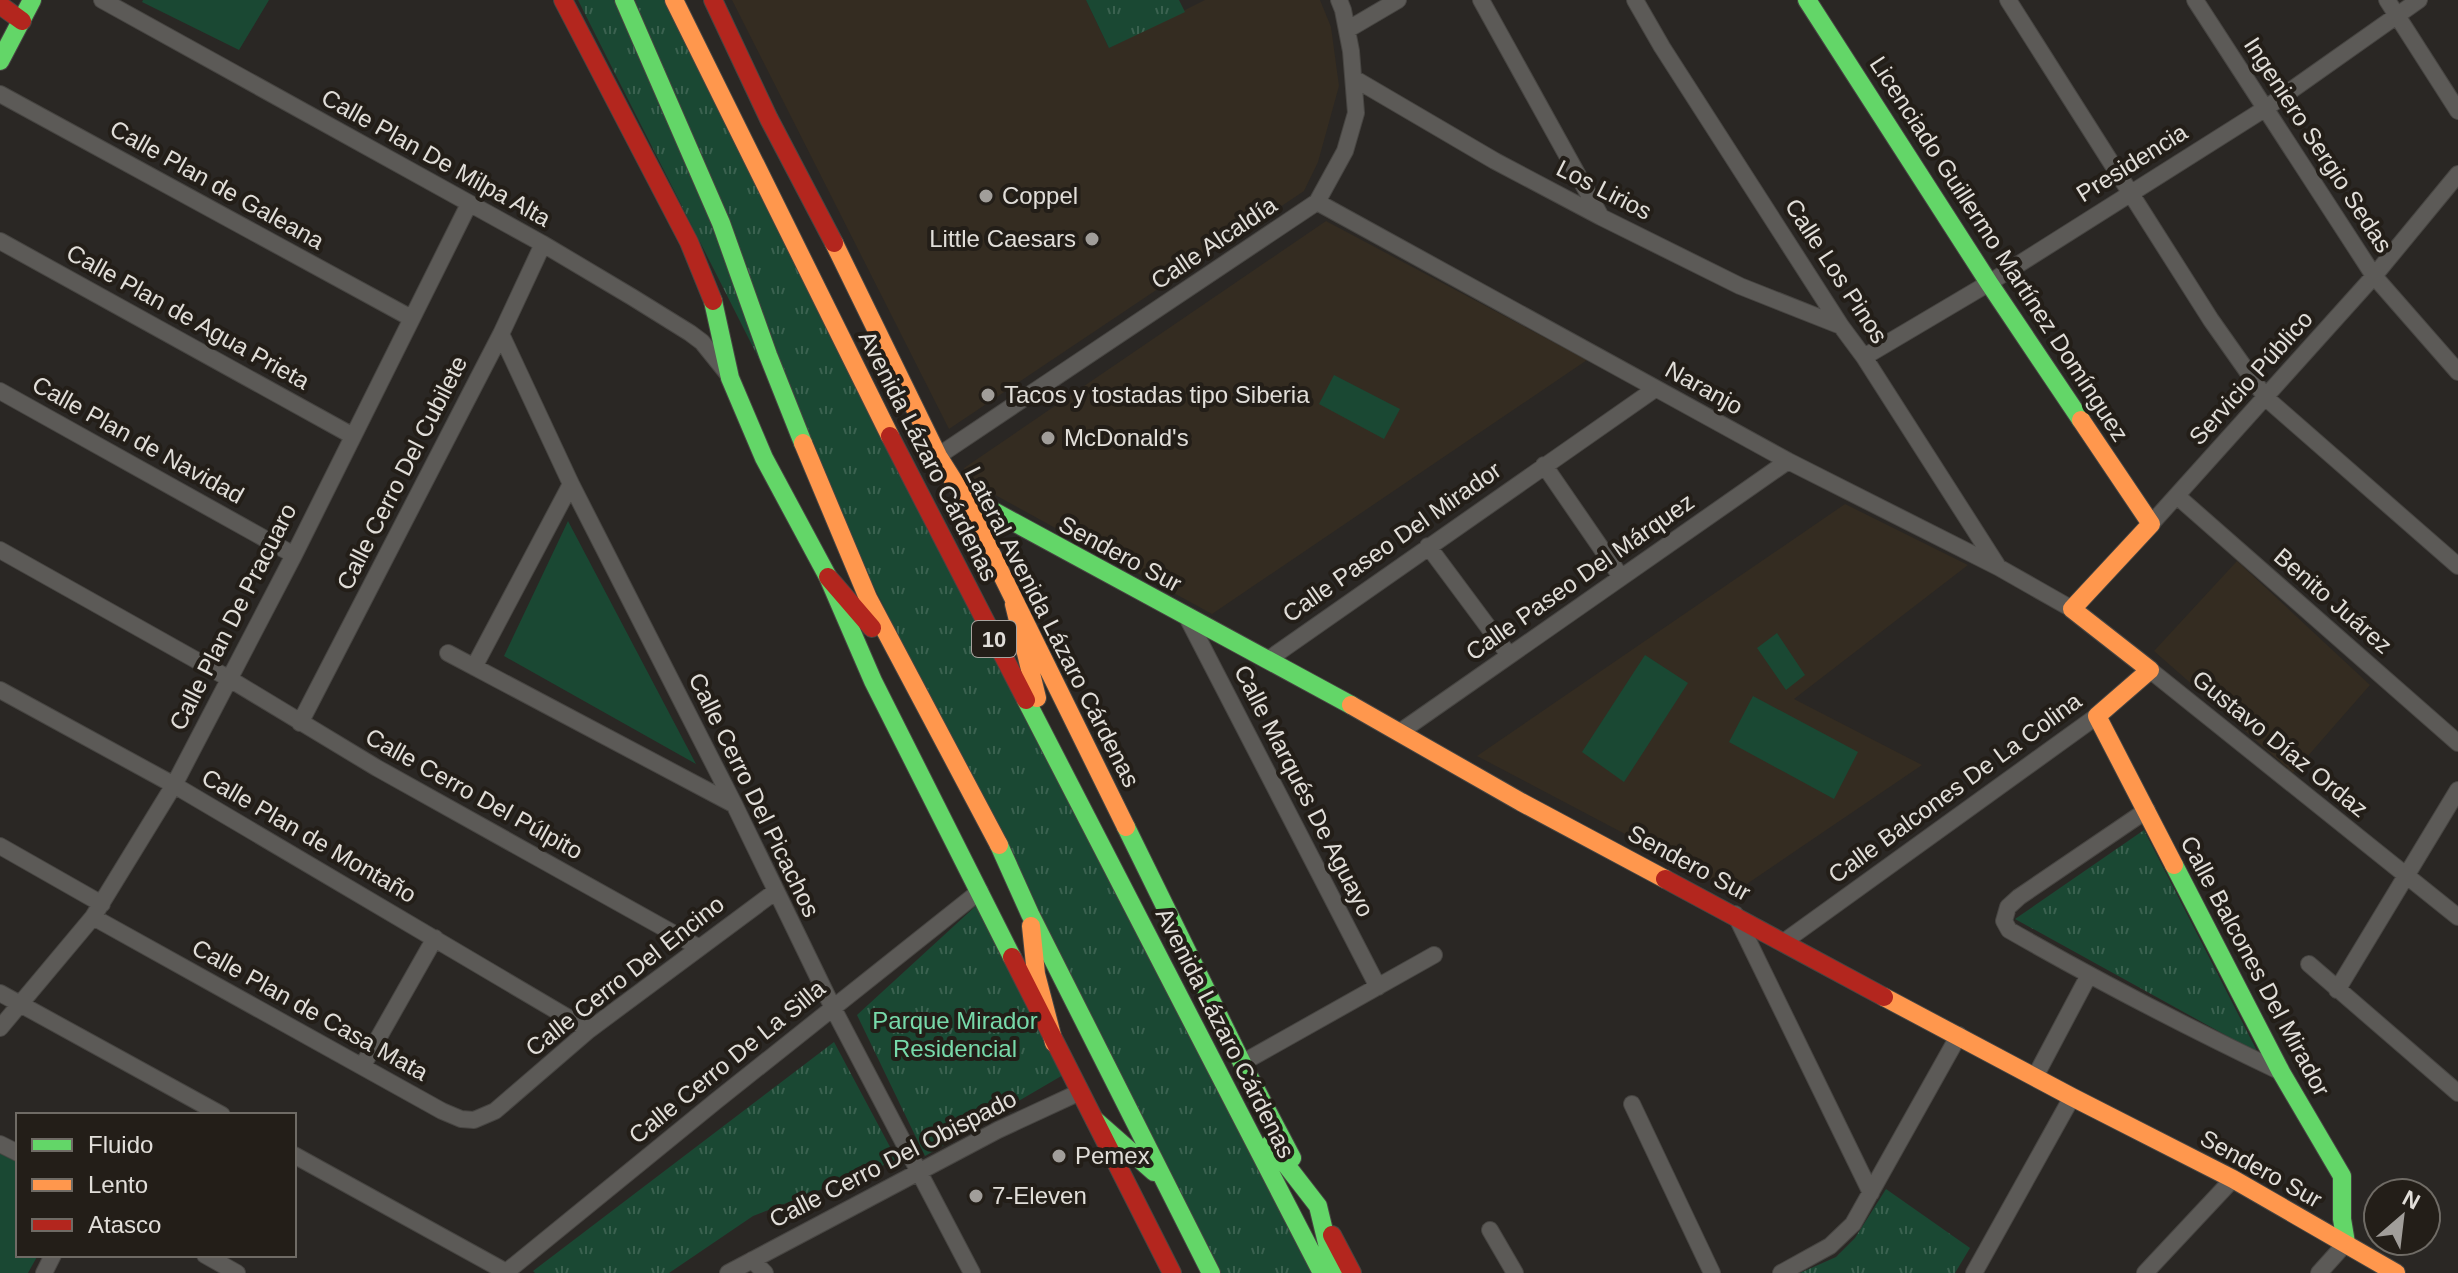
<svg xmlns="http://www.w3.org/2000/svg" width="2458" height="1273" font-family="Helvetica,sans-serif">
<defs>
<pattern id="park-tufts" width="24" height="20" patternUnits="userSpaceOnUse" patternTransform="scale(2)"><rect width="24" height="20" fill="#1a4833"/><path d="M3 7l-1-3M5 7V3M7 7l1-3M15 17l-1-3M17 17v-4M19 17l1-3" fill="none" stroke="#3b6250"/></pattern>
</defs>
<rect width="100%" height="100%" fill="#2a2724"/>
<path fill="#342c21" d="M732,0H1086L1109,48L1205,0H1320L1331,27L1339,86L1318,162L1304,191L949,429Z
M1326,221L1587,360L1212,614L966,479L964,468Z
M1845,504L1968,565L1794,699L1922,765L1735,892L1477,756Z
M2237,561L2370,685L2293,773L2154,651Z"/>
<path fill="#1a4833" d="M143,0H269L239,50L142,2Z
M1334,375L1400,409L1384,439L1319,404Z
M568,521L696,764L504,656Z
M1777,633L1805,675L1786,690L1757,648Z
M1645,655L1688,683L1624,782L1582,752Z
M1753,696L1858,752L1834,799L1729,742Z
M0,1150L18,1160V1255H38L28,1273H0Z"/>
<path fill="url(#park-tufts)" d="M578,0H670L1324,1273H1220Z
M1086,0H1179L1185,12L1109,48Z
M2144,830L2258,1053L2015,919Z
M979,903L1063,1075L925,1156L857,1015Z
M834,1042L897,1160L753,1216L669,1273H535L533,1271Z
M1886,1189L1970,1248L1955,1273H1800L1836,1257L1855,1238Z"/>
<g fill="none" stroke-linecap="round" stroke-linejoin="round">
<defs>
<path id="street" d="M102,0L543,244L632,297L690,333L702,342L727,373
M1481,0L1600,215
M1635,0L1662,47L1841,326L1864,357L1997,565
M2008,0L2211,320L2266,398L2458,566
M2195,0L2374,276L2458,372
M2387,0L2458,111
M1347,30L1398,0
M1355,79L1495,161L1601,217L1740,286L1841,326
M0,94L411,318
M1317,202L1788,461L1998,567L2072,609
M0,241L353,436
M501,334L571,484L734,804L833,1008L972,1273
M1864,357L1989,283L2266,108L2419,0
M0,391L294,555
M938,456L1317,202L1345,151L1356,113L1351,51L1343,10L1339,0
M1544,465L1621,577
M2177,496L2458,743
M2151,524L2374,276L2458,174
M1428,546L1509,655
M0,550L228,678L377,768L698,947
M1187,617L1378,987
M448,653L733,804
M1269,659L1655,389
M474,667L571,484
M2150,670L2458,917
M0,690L174,785L589,1030
M300,723L501,334L543,244
M1400,732L1788,461
M2147,810L2019,897L2008,907L2004,921L2009,930C2098,981 2189,1028 2281,1072
M0,846L102,904
M1735,914L1871,1193
M93,917L442,1111L461,1119L474,1120L495,1111L589,1030L776,891
M1785,941L2097,716
M2309,964L2458,1093
M2337,990L2458,790
M0,993L222,1115
M0,1028L93,917L174,785L294,555L469,204
M1242,1063L1434,955
M363,1065L435,938
M2036,1075L2089,975
M1632,1104L1712,1273
M0,1144L18,1153
M294,1155L508,1273
M1490,1230L1515,1273
M205,1255L237,1273
M752,1260L765,1273
M44,1273L53,1255
M505,1273L716,1101L980,891
M728,1273L998,1130L1080,1092
M1781,1273L1830,1246L1853,1224L1959,1035
M1974,1273L2072,1097
M2145,1273L2233,1179
M2319,1273L2346,1243"/>
<path id="fast" d="M624,0L721,223L768,355L803,443
M1807,0L1989,283L2081,420
M0,61L32,0
M713,301L730,378L764,458L828,577L873,681L1012,957
M962,494L1351,705
M1026,700L1322,1273
M1126,827L1242,1063L1292,1158
M999,845L1030,914L1211,1273
M2174,865L2281,1072L2342,1176V1219L2346,1243
M1095,1120L1154,1172
M1270,1144L1318,1206L1334,1272"/>
<path id="slow" d="M674,0L890,436
M834,243L938,456L962,494L1126,827
M2081,420L2151,524L2072,609L2150,670L2097,716L2174,865
M803,443L868,598L999,845
M1014,604L1037,698
M1351,705L1521,802L1665,879
M1031,926L1036,974L1054,1043
M1884,997L2072,1097L2233,1179L2396,1273"/>
<path id="jam" d="M563,0L689,242L713,301
M713,0L769,119L834,243
M0,5L22,21
M890,436L1026,700
M828,577L872,628
M1665,879L1884,997
M1012,957L1172,1273
M1332,1235L1352,1273"/>
</defs>
<use href="#street" stroke="#474542" stroke-width="18"/>
<use href="#fast" stroke="#474542" stroke-width="20"/>
<use href="#slow" stroke="#474542" stroke-width="20"/>
<use href="#jam" stroke="#474542" stroke-width="20"/>
<use href="#street" stroke="#5c5a57" stroke-width="16"/>
<use href="#fast" stroke="#63d668" stroke-width="18"/>
<use href="#slow" stroke="#ff974d" stroke-width="18"/>
<use href="#jam" stroke="#b3261e" stroke-width="18"/>
</g>
<g fill="#a19e9a" stroke="#231e18" stroke-width="3">
<circle cx="986" cy="196" r="8"/>
<circle cx="1092" cy="239" r="8"/>
<circle cx="988" cy="395" r="8"/>
<circle cx="1048" cy="438" r="8"/>
<circle cx="1059" cy="1156" r="8"/>
<circle cx="976" cy="1196" r="8"/>
</g>
<g text-anchor="middle" stroke-width="8" stroke-linejoin="round" paint-order="stroke">
<rect fill="#231e18" stroke="#a8a49f" stroke-width="2" x="972" y="621" width="44" height="36" rx="6"/>
<g font-size="22" font-weight="bold" fill="#e1ded9">
<text x="994" y="647">10</text>
</g>
<g font-size="24" fill="#e1ded9" stroke="#231e18">
<text transform="translate(2318 145) rotate(57)" y="8">Ingeniero Sergio Sedas</text>
<text transform="translate(436 158) rotate(29)" y="8">Calle Plan De Milpa Alta</text>
<text transform="translate(2132 163) rotate(-32)" y="8">Presidencia</text>
<text transform="translate(217 185) rotate(29)" y="8">Calle Plan de Galeana</text>
<text transform="translate(1604 190) rotate(27)" y="8">Los Lirios</text>
<text transform="translate(1214 243) rotate(-34)" y="8">Calle Alcaldía</text>
<text transform="translate(1999 249) rotate(57)" y="8">Licenciado Guillermo Martínez Domínguez</text>
<text transform="translate(1836 271) rotate(57)" y="8">Calle Los Pinos</text>
<text transform="translate(188 317) rotate(29)" y="8">Calle Plan de Agua Prieta</text>
<text transform="translate(2251 378) rotate(-48)" y="8">Servicio Público</text>
<text transform="translate(1704 388) rotate(29)" y="8">Naranjo</text>
<text transform="translate(138 440) rotate(29)" y="8">Calle Plan de Navidad</text>
<text transform="translate(928 456) rotate(63)" y="8">Avenida Lázaro Cárdenas</text>
<text transform="translate(402 473) rotate(-63)" y="8">Calle Cerro Del Cubilete</text>
<text transform="translate(1392 542) rotate(-35)" y="8">Calle Paseo Del Mirador</text>
<text transform="translate(1120 554) rotate(28)" y="8">Sendero Sur</text>
<text transform="translate(1580 577) rotate(-35)" y="8">Calle Paseo Del Márquez</text>
<text transform="translate(2333 601) rotate(41)" y="8">Benito Juárez</text>
<text transform="translate(233 617) rotate(-63)" y="8">Calle Plan De Pracuaro</text>
<text transform="translate(1052 627) rotate(63)" y="8">Lateral Avenida Lázaro Cárdenas</text>
<text transform="translate(2280 744) rotate(39)" y="8">Gustavo Díaz Ordaz</text>
<text transform="translate(1955 788) rotate(-36)" y="8">Calle Balcones De La Colina</text>
<text transform="translate(1304 791) rotate(63)" y="8">Calle Marqués De Aguayo</text>
<text transform="translate(474 794) rotate(29)" y="8">Calle Cerro Del Púlpito</text>
<text transform="translate(754 795) rotate(64)" y="8">Calle Cerro Del Picachos</text>
<text transform="translate(309 836) rotate(30)" y="8">Calle Plan de Montaño</text>
<text transform="translate(1689 863) rotate(28)" y="8">Sendero Sur</text>
<text transform="translate(2255 966) rotate(62)" y="8">Calle Balcones Del Mirador</text>
<text transform="translate(625 976) rotate(-38)" y="8">Calle Cerro Del Encino</text>
<text transform="translate(310 1010) rotate(29)" y="8">Calle Plan de Casa Mata</text>
<text transform="translate(1225 1033) rotate(63)" y="8">Avenida Lázaro Cárdenas</text>
<text transform="translate(727 1062) rotate(-39)" y="8">Calle Cerro De La Silla</text>
<text transform="translate(893 1159) rotate(-27)" y="8">Calle Cerro Del Obispado</text>
<text transform="translate(2261 1169) rotate(29)" y="8">Sendero Sur</text>
</g>
<g font-size="24" fill="#e1ded9" stroke="#231e18" text-anchor="start">
<text x="1002" y="204">Coppel</text>
<text x="1076" y="247" text-anchor="end">Little Caesars</text>
<text x="1004" y="403">Tacos y tostadas tipo Siberia</text>
<text x="1064" y="446">McDonald's</text>
<text x="1075" y="1164">Pemex</text>
<text x="992" y="1204">7-Eleven</text>
</g>
<g font-size="24" fill="#77daaa" stroke="#231e18">
<text x="955" y="1029">Parque Mirador<tspan x="955" dy="28">Residencial</tspan></text>
</g>
</g>
<rect x="16" y="1113" width="280" height="144" fill="#231e18" stroke="#6f6b65" stroke-width="2"/>
<rect x="32" y="1139" width="40" height="12" fill="#63d668" stroke="#6f6b65" stroke-width="2"/>
<text x="88" y="1153" font-size="24" fill="#e1ded9">Fluido</text>
<rect x="32" y="1179" width="40" height="12" fill="#ff974d" stroke="#6f6b65" stroke-width="2"/>
<text x="88" y="1193" font-size="24" fill="#e1ded9">Lento</text>
<rect x="32" y="1219" width="40" height="12" fill="#b3261e" stroke="#6f6b65" stroke-width="2"/>
<text x="88" y="1233" font-size="24" fill="#e1ded9">Atasco</text>
<g transform="translate(2402 1217) rotate(28)"><circle r="38" fill="#231e18" stroke="#6f6b65" stroke-width="2"/>
<path d="M0-6L14 30L0 20L-14 30Z" fill="#a19e9a"/>
<text y="-12" font-size="22" font-weight="bold" text-anchor="middle" fill="#e1ded9">N</text>
</g>
</svg>
